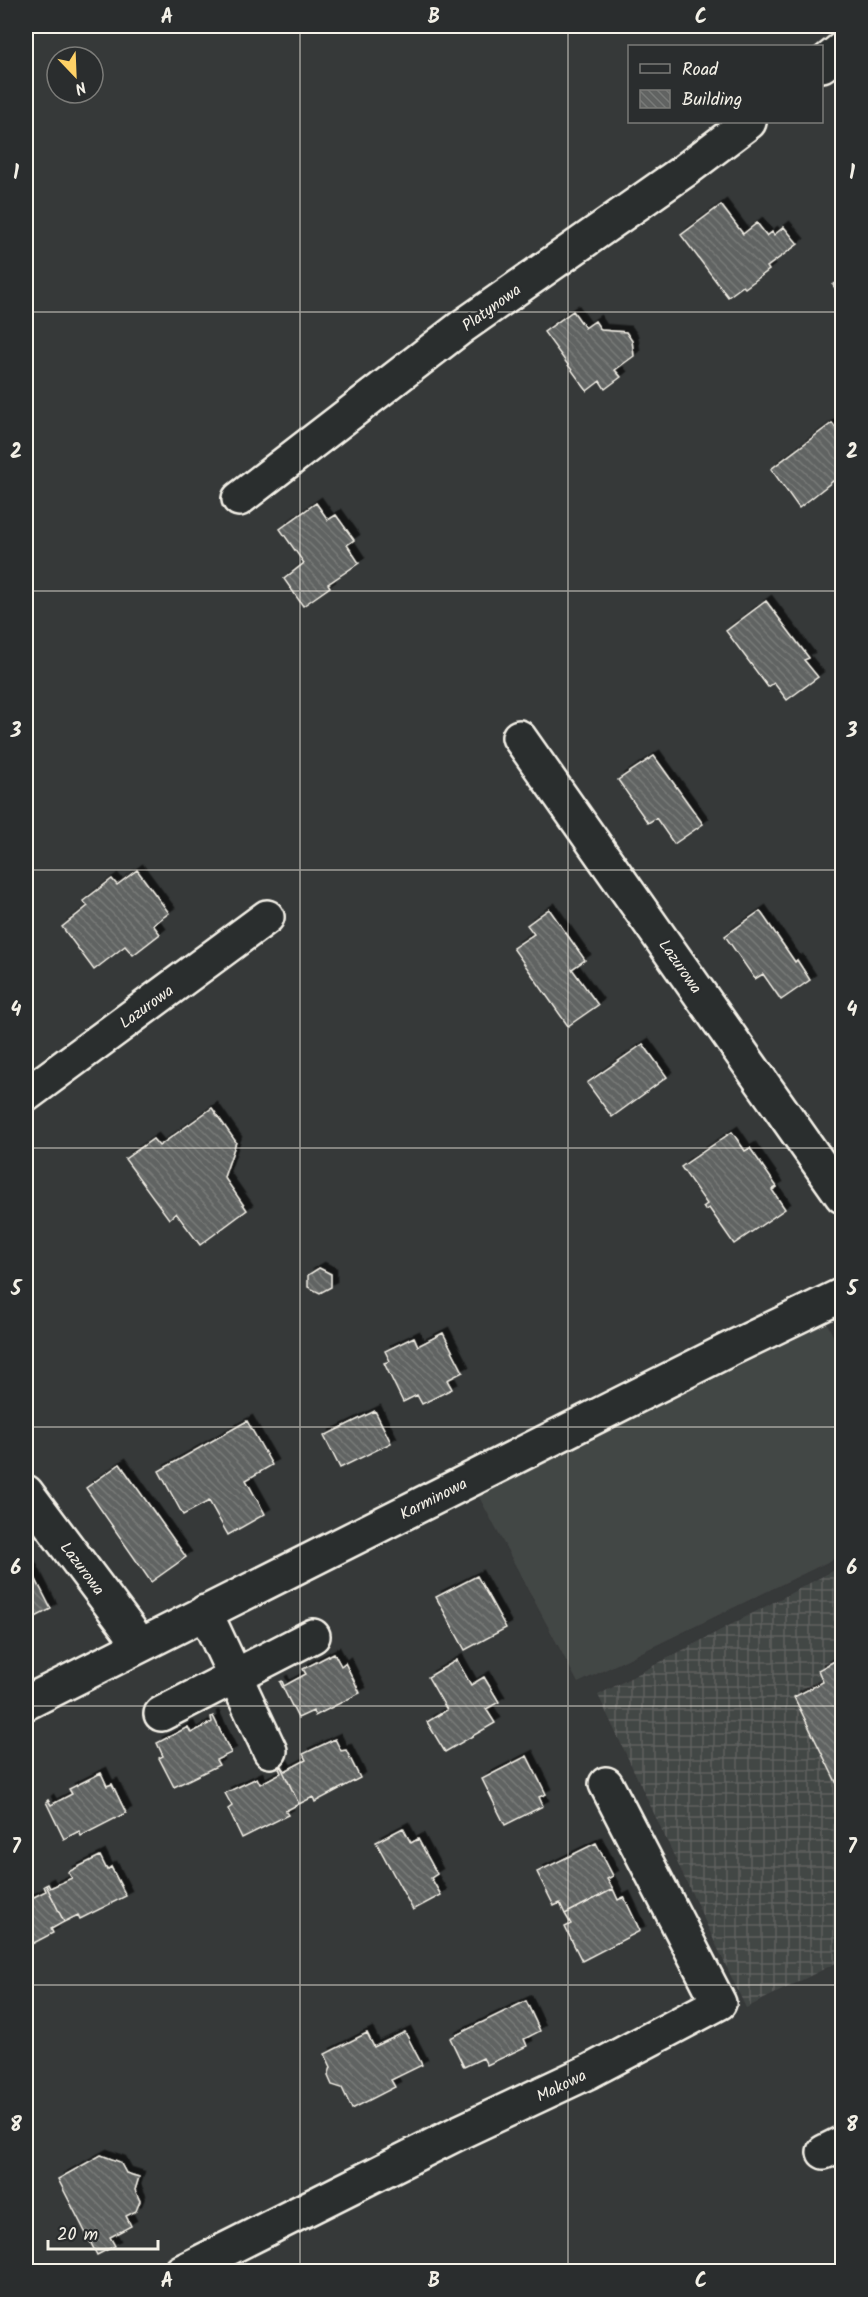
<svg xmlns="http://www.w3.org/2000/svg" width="868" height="2297" font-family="Kalam,sans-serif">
<defs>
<pattern id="industrial-grid" width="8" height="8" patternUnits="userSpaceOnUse" patternTransform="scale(1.5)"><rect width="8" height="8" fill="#434645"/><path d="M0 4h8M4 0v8" fill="none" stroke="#5f6160"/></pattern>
<pattern id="building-back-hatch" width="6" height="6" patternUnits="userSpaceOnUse" patternTransform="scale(1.5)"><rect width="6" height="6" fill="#616362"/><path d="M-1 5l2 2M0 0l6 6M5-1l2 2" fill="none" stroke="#787a78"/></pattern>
<filter id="shadow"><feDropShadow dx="5.5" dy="-5.5" stdDeviation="0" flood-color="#0009"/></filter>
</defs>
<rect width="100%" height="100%" fill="#363939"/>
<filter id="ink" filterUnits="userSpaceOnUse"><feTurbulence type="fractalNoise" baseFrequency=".0167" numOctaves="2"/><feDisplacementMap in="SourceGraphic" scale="12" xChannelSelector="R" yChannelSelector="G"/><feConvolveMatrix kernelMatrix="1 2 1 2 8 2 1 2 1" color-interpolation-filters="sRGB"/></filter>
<g filter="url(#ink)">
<path fill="#434645" d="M827,1323L842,1355V1555L578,1683L478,1495Z"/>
<path fill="url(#industrial-grid)" d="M842,1566V1960L746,2008L598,1695Z"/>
<path fill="url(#building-back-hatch)" stroke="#f4f1e8" stroke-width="1.5" filter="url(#shadow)" d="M721,205L743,234L757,223L767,236L772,232L774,235L784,227L798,244L767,267L769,270L745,288L743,286L728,297L681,235Z
M842,279V298L833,285Z
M573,311L585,328L595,321L601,330L626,332L632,341L634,356L615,370L621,377L605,389L600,381L587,391L544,332Z
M832,423L842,437V476L838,480L837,478L799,508L771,469Z
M316,503L328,520L336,515L354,540L347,545L359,563L328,584L330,587L303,606L284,579L304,563L280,529Z
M766,601L809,658L804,660L818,677L787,700L774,683L768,687L726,631Z
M654,756L703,824L674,844L656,818L648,823L618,780Z
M137,870L169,913L153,925L160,934L133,955L125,946L94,970L62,927L88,906L83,901L112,879L117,885Z
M549,909L585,960L572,969L598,1005L568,1026L513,948L534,934L527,925Z
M760,911L795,962L797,960L810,980L781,1000L763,974L755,979L725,936Z
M643,1044L667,1077L612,1117L587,1083Z
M212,1108L236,1142L224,1177L247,1210L200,1245L176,1213L169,1219L125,1159L153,1139L159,1146Z
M732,1132L745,1151L750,1148L777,1187L772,1190L785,1209L734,1244L709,1208L705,1210L703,1207L707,1204L681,1167Z
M319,1268L331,1274V1287L320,1293L308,1287V1275Z
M443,1333L463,1372L447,1380L452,1389L422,1404L417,1395L403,1402L384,1363L390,1361L385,1351L414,1337L418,1346Z
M375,1411L391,1443L340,1468L324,1436Z
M247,1421L272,1465L246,1480L265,1514L228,1535L209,1501L183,1515L159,1471Z
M120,1464L186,1557L151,1582L86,1488Z
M29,1566L51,1609L26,1622V1568Z
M477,1576L506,1628L465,1650L436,1597Z
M334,1653L341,1666L345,1663L360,1693L315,1716L313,1711L298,1718L280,1682L282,1681L284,1686L306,1674L303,1669Z
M842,1657V1781L837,1784L794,1697L823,1682L818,1670Z
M457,1660L471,1685L484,1677L499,1702L486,1709L495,1723L445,1752L427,1722L447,1710L428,1677Z
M213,1716L231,1753L216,1760L219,1765L174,1787L159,1758L163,1756L157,1743L188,1727L191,1733L212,1722L211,1717Z
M335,1739L341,1751L346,1750L360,1778L315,1802L313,1797L299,1804L281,1767L282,1766L285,1771L306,1760L303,1754Z
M527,1756L546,1794L539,1797L543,1806L505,1825L482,1779Z
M281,1767L299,1804L285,1811L288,1815L242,1838L228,1809L232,1806L225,1793L257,1778L260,1784L281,1773L279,1768Z
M101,1773L107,1786L112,1784L126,1813L81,1836L79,1831L64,1839L46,1802L48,1800L51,1805L72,1794L69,1789Z
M403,1828L411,1843L418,1839L437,1874L431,1878L441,1895L413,1910L376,1842Z
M596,1843L613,1876L607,1879L613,1889L565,1914L560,1903L554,1906L537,1872Z
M100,1856L107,1870L111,1867L126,1896L80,1919L78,1915L64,1922L46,1885L48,1884L50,1888L72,1878L68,1872Z
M46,1885L64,1922L51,1929L53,1933L26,1947V1901L46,1891L44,1886Z
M613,1889L618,1900L624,1897L640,1931L582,1961L565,1927L571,1924L565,1914Z
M526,2001L540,2031L524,2039L527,2046L487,2065L483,2058L464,2067L450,2038Z
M405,2032L422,2065L391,2080L395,2087L352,2109L342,2088L332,2085L328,2076L331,2067L325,2054L367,2033L374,2047Z
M101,2155L120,2162L126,2173L139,2177L135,2190L140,2201L136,2211L126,2216L131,2226L110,2237L115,2246L97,2255L58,2179Z"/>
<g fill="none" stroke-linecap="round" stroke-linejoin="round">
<defs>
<path id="minor" d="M822,65L842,49
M239,499L463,326L684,171L749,122
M519,737L842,1196
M26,1095L267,917
M26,1492L140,1644
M205,1612L270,1751
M26,1703L732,1348L842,1295
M161,1714L313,1636
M824,2152L842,2143
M181,2272L460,2132L590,2071L719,2003L606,1784"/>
</defs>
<use href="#minor" stroke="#f4f1e8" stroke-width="38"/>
<use href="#minor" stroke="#2a2d2e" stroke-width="33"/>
</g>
</g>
<path fill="none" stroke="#f4f1e8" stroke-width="1.5" stroke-opacity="0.55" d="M300,26V2272M568,26V2272M26,312H842M26,591H842M26,870H842M26,1148H842M26,1427H842M26,1706H842M26,1985H842"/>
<g text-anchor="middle" stroke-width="5" stroke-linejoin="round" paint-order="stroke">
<g font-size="16" fill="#f4f1e8" stroke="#2a2d2e">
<text transform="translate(491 307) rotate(-36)" y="6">Platynowa</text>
<text transform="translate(681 966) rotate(55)" y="6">Lazurowa</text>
<text transform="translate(146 1006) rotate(-36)" y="6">Lazurowa</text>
<text transform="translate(433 1498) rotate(-27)" y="6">Karminowa</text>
<text transform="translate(83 1568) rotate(53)" y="6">Lazurowa</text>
<text transform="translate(561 2085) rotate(-26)" y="6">Makowa</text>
</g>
</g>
<rect width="868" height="2297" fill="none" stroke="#2a2d2e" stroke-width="66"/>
<rect x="628" y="45" width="195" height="78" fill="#2a2d2e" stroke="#7b7b78" stroke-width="1.5"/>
<rect x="640" y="64" width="30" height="9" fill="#2a2d2e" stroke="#7b7b78" stroke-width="1.5"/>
<text x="682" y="75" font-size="18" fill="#f4f1e8">Road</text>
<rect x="640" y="90" width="30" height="18" fill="url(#building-back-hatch)" stroke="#7b7b78" stroke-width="1.5"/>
<text x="682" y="105" font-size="18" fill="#f4f1e8">Building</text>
<g transform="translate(75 75) rotate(157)"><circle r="28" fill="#2a2d2e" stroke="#7b7b78" stroke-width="1.5"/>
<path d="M0-4.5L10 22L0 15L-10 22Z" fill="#ffd166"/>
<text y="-9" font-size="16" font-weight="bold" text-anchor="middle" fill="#f4f1e8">N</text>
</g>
<path d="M48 2240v9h110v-9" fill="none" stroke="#f4f1e8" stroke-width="3"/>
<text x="57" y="2240" font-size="18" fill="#f4f1e8" stroke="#2a2d2e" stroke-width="4.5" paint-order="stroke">20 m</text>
<rect x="33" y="33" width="802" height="2231" fill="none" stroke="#f4f1e8" stroke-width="2"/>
<g font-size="20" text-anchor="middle" font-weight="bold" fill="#f4f1e8">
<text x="167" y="23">A</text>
<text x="434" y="23">B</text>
<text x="701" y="23">C</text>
<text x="16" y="179">1</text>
<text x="852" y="179">1</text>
<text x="16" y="458">2</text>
<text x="852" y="458">2</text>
<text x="16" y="737">3</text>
<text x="852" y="737">3</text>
<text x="16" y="1016">4</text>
<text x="852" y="1016">4</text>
<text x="16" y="1295">5</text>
<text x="852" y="1295">5</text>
<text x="16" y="1574">6</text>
<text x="852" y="1574">6</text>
<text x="16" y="1853">7</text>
<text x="852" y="1853">7</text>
<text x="16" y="2131">8</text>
<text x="852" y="2131">8</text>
<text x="167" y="2287">A</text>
<text x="434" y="2287">B</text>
<text x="701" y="2287">C</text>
</g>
</svg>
